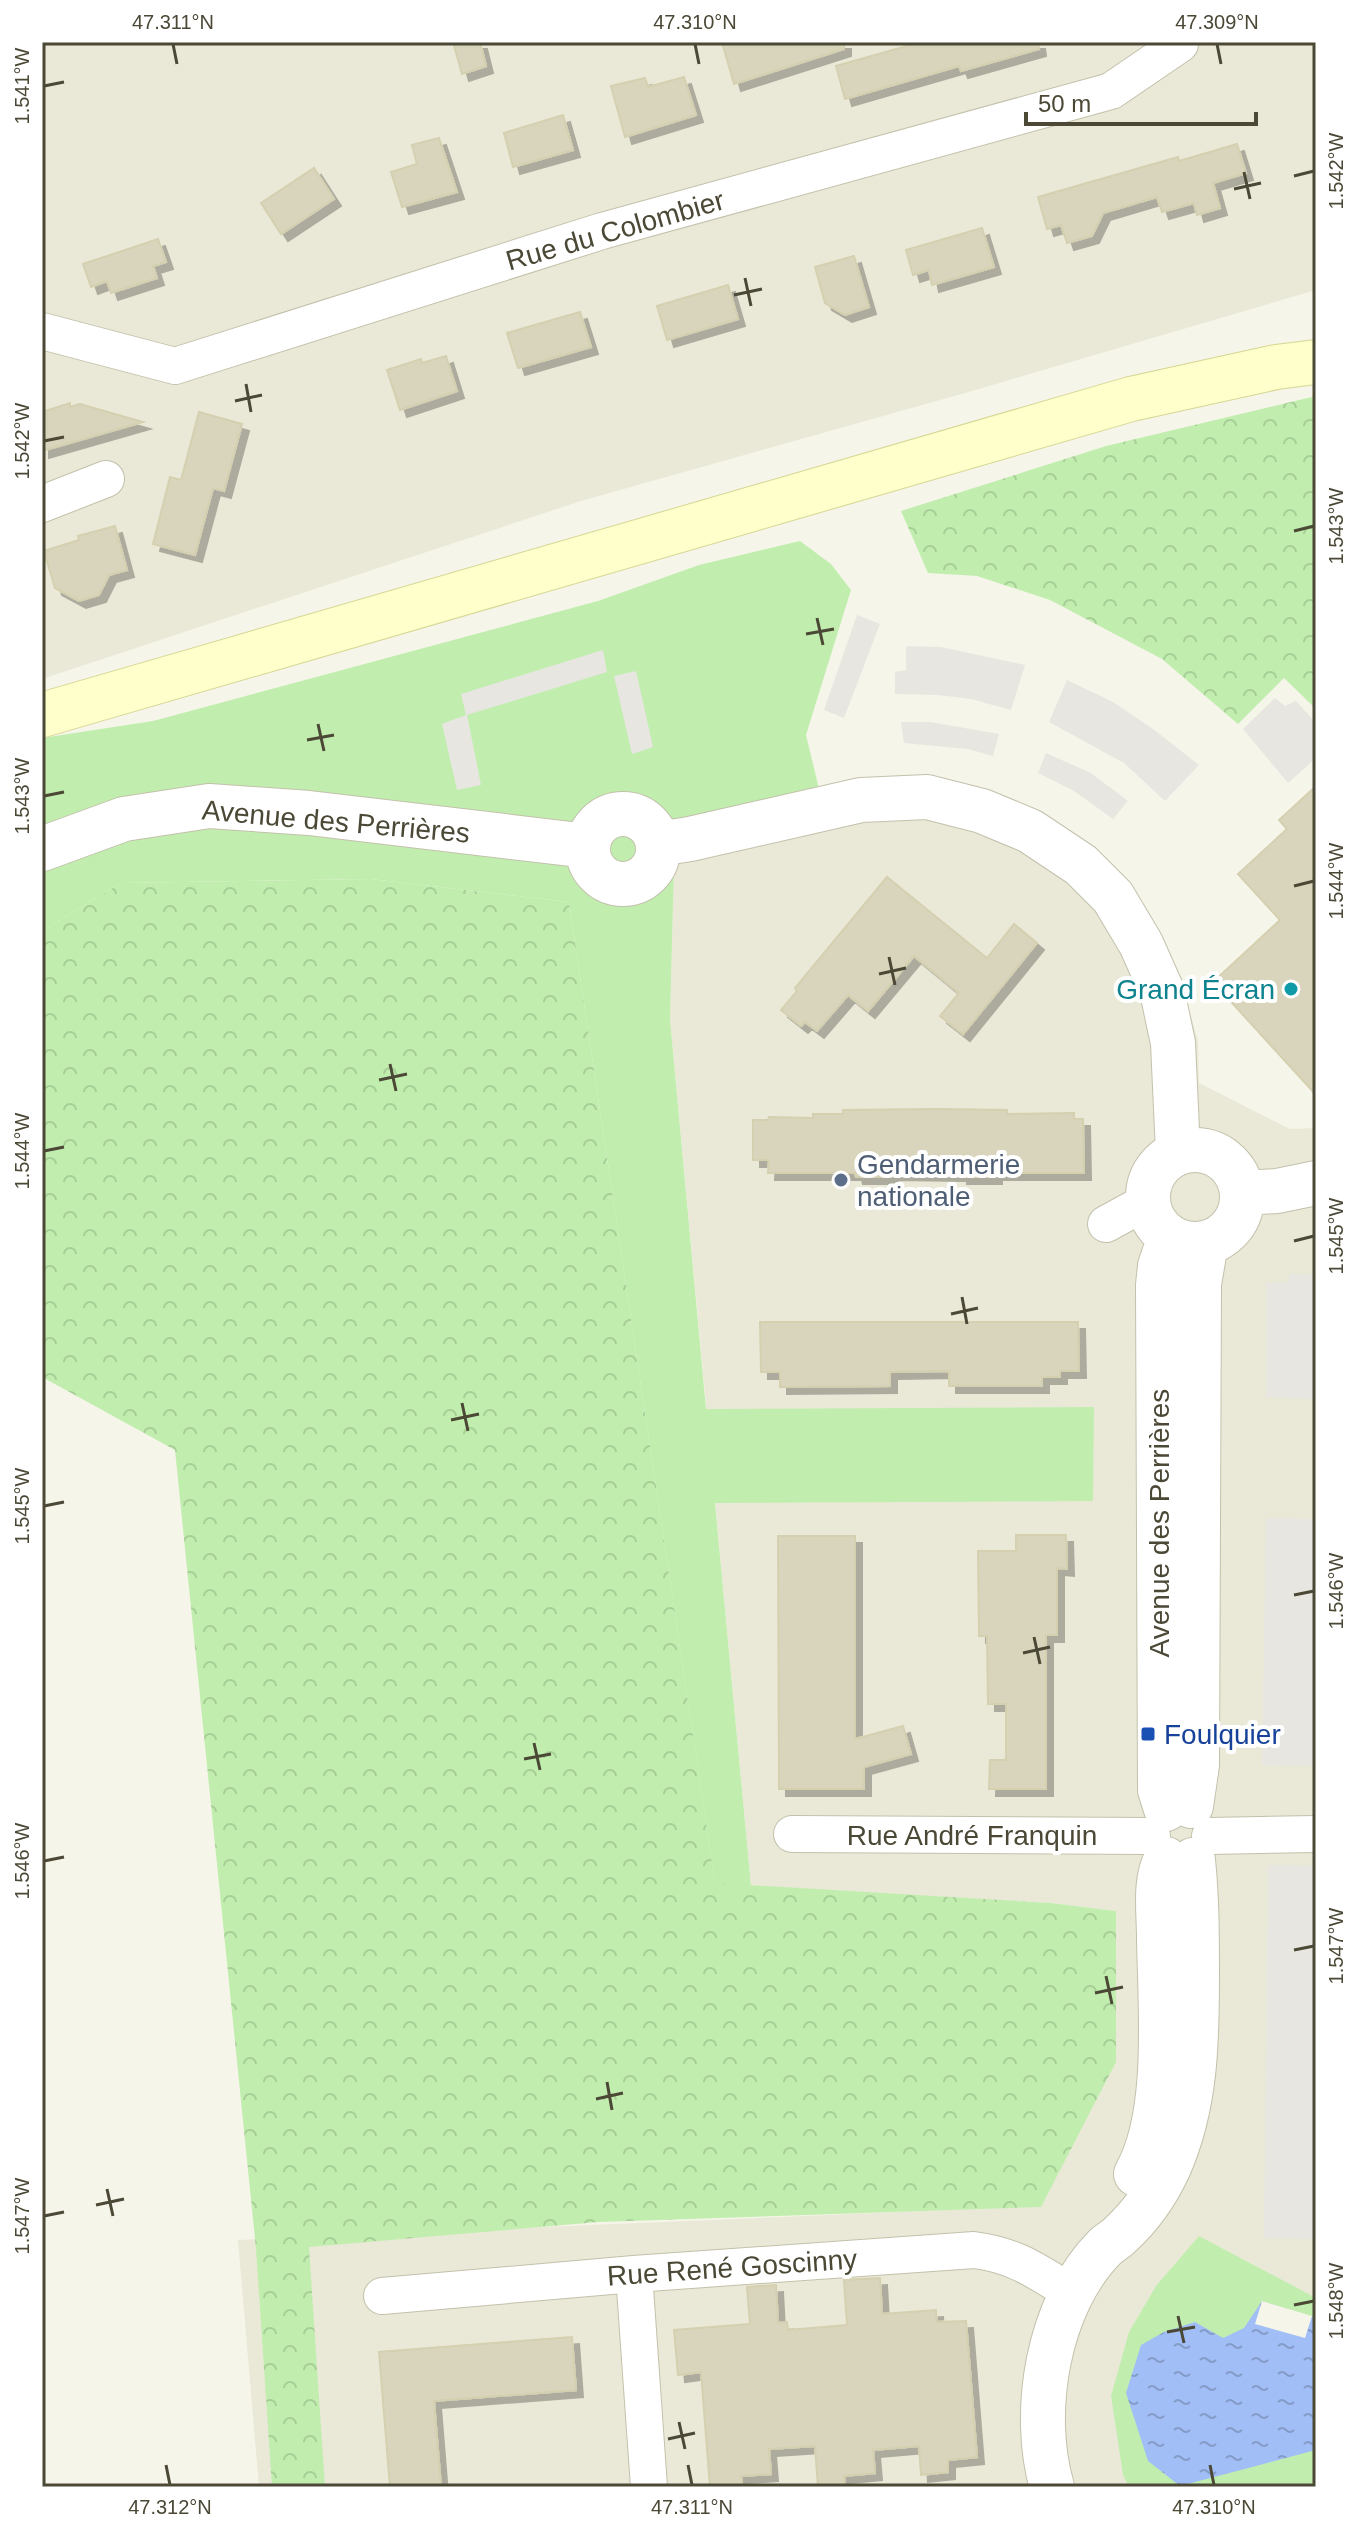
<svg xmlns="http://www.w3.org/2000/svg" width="1358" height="2529" font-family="Helvetica,sans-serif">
<defs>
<pattern id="forest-crowns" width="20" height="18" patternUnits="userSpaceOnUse" patternTransform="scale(2)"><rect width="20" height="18" fill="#c1eeaf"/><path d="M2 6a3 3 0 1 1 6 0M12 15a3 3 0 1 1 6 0" fill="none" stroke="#a7ce97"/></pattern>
<pattern id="water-ripples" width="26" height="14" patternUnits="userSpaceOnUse" patternTransform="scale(2)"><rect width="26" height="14" fill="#a1bef7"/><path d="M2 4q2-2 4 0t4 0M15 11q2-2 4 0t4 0" fill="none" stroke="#859cc9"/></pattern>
<filter id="shadow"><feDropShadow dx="7" dy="7" stdDeviation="0" flood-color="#0004"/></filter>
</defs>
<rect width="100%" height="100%" fill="#f6f5e9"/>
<path fill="#eae9d7" d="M42,42H1316V290L965,393L581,501L42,679Z
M1030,808L1096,848L1133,887L1175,964L1198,1040L1199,1083L1290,1129L1316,1128V2487H259L238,2240L1041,2206L1116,1911L1051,1903L751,1886L670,1019L675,828Z"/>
<path fill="#c1eeaf" d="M800,541L831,564L851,590L806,735L821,797L675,828L670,1019L706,1409L1094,1407L1093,1501L715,1503L751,1886L715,1884L569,902L371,879L121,883L42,931V738L153,721L598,601L699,565Z
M1199,2236L1316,2298V2487H1129L1123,2475L1111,2396L1129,2332L1156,2286Z"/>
<path fill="url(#forest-crowns)" d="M1316,396V709L1284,678L1238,724L1162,659L1050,600L977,576L928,573L901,511L1106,446Z
M371,879L569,902L715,1883L1051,1903L1116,1911V2062L1041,2207L599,2222L309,2247L325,2487H272L256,2249L175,1450L42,1377V931L121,883Z"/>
<path fill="#e7e6e1" d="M857,615L880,624L844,718L824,710Z
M906,646L941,647L1025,665L1011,710L971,699L938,695L895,694V672L906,670Z
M603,650L607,672L467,715L481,785L457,790L442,724L466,715L461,694Z
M636,671L653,747L632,754L614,676Z
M1067,680L1113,702L1153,729L1199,765L1165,801L1124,763L1049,722Z
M1275,698L1285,706L1296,701L1316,723V758L1288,783L1243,729Z
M901,722H930L999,734L993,756L968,749L904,743Z
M1046,753L1091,773L1128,801L1113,819L1074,791L1038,773Z
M1290,1274H1316V1301L1313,1302L1316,1399L1266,1397V1283L1289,1282Z
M1266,1518L1316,1519V1766L1262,1765Z
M1268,1865L1316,1866V2239L1264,2238Z"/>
<path fill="url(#water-ripples)" d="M1262,2301L1316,2318V2450L1180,2486L1148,2461L1126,2393L1141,2345L1164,2332L1195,2322L1223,2338L1244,2328Z"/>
<path fill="#f6f5e9" d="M1262,2301L1312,2316L1305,2338L1255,2324Z"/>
<path fill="#d9d5bd" stroke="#d4d0b0" stroke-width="2" filter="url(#shadow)" d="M453,42H480L486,66L462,74Z
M722,42H844V49L734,84Z
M921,42H1038L1039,49L961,71L959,66L845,99L836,66Z
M684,77L696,115L625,137L611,86L645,78L648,87Z
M563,115L573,150L513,167L504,133Z
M439,138L457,192L402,207L391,172L417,164L412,145Z
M1237,144L1246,173L1213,183L1220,208L1197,215L1194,203L1162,212L1157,197L1103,213L1092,236L1067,243L1061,225L1047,229L1038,197L1178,157L1179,161Z
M314,168L334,199L281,234L261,203Z
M982,228L994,267L932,285L929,270L913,275L906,250Z
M158,239L166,262L153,266L157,278L111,293L107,281L91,287L83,264Z
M854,256L869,307L845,315L825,303L815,267Z
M728,285L738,319L667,340L657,306Z
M580,312L591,347L518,368L507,333Z
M446,356L457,391L400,410L387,370L421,359L422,363Z
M70,403V407L80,404L143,422L42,451V412Z
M199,412L242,424L224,491L213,488L195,555L153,544L170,477L181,480Z
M115,526L127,570L109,575L99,595L79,601L55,588L44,551L79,540L78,536Z
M1316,786V1095L1213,982L1280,920L1238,874L1287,829L1279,820Z
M887,877L987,958L1014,924L1037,943L963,1034L940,1016L959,993L914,956L868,1011L848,995L817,1031L805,1022L801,1026L781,1010L797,991L795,988Z
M936,1109L1007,1110V1114L1074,1113V1119H1083L1084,1173H995V1177H960V1174L890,1173L891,1177H856L855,1173H768L769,1160H753V1120H768L769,1117L813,1118V1114H843V1110Z
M760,1322H1078L1079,1371H1060V1377H1042V1386H949V1371L890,1372V1386L780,1387V1372H761Z
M1016,1535H1066L1067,1569L1057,1568V1635H1046V1789H989L990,1760H1006V1704H988L987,1636H979L978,1551H1016Z
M778,1536H855V1739L903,1726L911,1754L864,1767V1789H779Z
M880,2278L882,2314L936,2310L937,2322L966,2321L977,2457L948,2460V2472L921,2475L919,2446L873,2450L875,2473L844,2476L845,2487H818L815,2446L769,2449L771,2474L741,2476L742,2487H710L701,2372L678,2375L674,2330L750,2324L747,2287L776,2285L778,2323L787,2322L788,2330L847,2325L844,2280Z
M572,2337L576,2390L434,2401L441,2487H390L379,2352Z"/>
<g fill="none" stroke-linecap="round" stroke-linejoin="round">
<defs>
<path id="minor" d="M42,331L175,366L602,231L1111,91L1180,44
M42,504L106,479
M1106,1224L1148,1201
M792,1834L1152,1836
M1210,1836L1316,1834
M634,2274L649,2487
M382,2296L634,2274L974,2250C1015,2255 1038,2272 1072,2293"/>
<path id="tertiary" d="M588 849a35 35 0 1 1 70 0a35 35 0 1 1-70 0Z
M658,844L690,839L861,800L927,797L982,811L1030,831L1081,865L1113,897L1141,944L1162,991L1173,1043L1178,1152
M42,849L124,819L209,806L309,813L588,846
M1148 1197a47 47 0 1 1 94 0a47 47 0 1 1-94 0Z
M1243,1193L1277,1191L1316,1183
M1191,1806L1197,1765L1199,1284L1206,1243
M1166,1809L1160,1790L1158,1285L1160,1266L1170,1237
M1136,2174C1170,2114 1160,2006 1159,1938C1159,1913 1154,1881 1166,1859
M1052,2487C1030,2412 1048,2304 1105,2247C1109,2243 1115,2240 1119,2236C1140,2217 1157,2193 1169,2167C1196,2106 1197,2042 1197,1976C1197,1937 1197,1899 1193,1860"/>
<path id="secondary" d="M42,715L1131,399L1276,367L1316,362"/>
</defs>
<use href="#minor" stroke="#c3c1ab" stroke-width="38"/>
<use href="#tertiary" stroke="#c3c1ab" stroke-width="46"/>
<use href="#secondary" stroke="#d6d693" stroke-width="46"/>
<use href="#minor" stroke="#fff" stroke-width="36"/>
<use href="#tertiary" stroke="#fff" stroke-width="44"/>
<use href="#secondary" stroke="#feffca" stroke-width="44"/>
</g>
<path fill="none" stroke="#4b4836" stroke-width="3" d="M173,44L177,64M695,44L699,64M1217,44L1221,64M44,86L64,82M1244,172L1250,199M1294,176L1314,171M1234,189L1261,183M745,278L751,306M734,295L762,289M246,384L251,412M235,401L262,395M44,441L64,437M1294,531L1314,526M817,618L823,645M806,634L834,629M318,724L324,751M307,740L334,735M44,796L64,792M1294,886L1314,881M889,957L895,985M879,974L906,968M390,1064L396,1091M379,1080L407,1074M44,1151L64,1147M1294,1241L1314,1236M962,1297L967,1324M951,1314L978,1308M462,1403L468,1431M451,1420L479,1414M44,1506L64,1502M1294,1595L1314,1591M1034,1637L1040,1664M1023,1653L1050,1647M534,1743L540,1770M524,1759L551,1754M44,1861L64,1857M1294,1950L1314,1946M1106,1976L1112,2004M1095,1993L1123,1987M607,2082L612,2110M596,2099L623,2093M107,2189L113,2216M96,2205L124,2199M44,2216L64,2212M1294,2305L1314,2301M1178,2316L1184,2343M1167,2332L1195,2327M679,2422L685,2449M668,2439L695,2433M166,2465L170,2485M688,2465L692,2485M1210,2465L1214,2485"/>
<circle fill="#0f9aa8" stroke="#fff" stroke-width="3" cx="1291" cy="989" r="8"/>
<circle fill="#5c6f8a" stroke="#fff" stroke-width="3" cx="841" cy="1180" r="8"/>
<rect fill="#1a4fb4" stroke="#fff" stroke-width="3" x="1140" y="1726" width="16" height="16" rx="4"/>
<g text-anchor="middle" stroke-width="8" stroke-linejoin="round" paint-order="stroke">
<g font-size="28" fill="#4b4836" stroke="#fff">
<text transform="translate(615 230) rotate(-16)" y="10">Rue du Colombier</text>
<text transform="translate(336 821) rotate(5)" y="10">Avenue des Perrières</text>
<text transform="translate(1159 1523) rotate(-90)" y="10">Avenue des Perrières</text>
<text x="972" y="1845">Rue André Franquin</text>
<text transform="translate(732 2267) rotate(-4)" y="10">Rue René Goscinny</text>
</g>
<g font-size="28" fill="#0d838f" stroke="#fff" text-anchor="end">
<text x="1275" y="999">Grand Écran</text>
</g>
<g font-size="28" fill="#4e5e75" stroke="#fff" text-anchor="start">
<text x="857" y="1174">Gendarmerie<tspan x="857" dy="32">nationale</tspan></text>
</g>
<g font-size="28" fill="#164399" stroke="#fff" text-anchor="start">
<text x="1164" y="1744">Foulquier</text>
</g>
</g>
<rect width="1358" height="2529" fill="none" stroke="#ffffff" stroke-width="88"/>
<path d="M1026 112v12h230v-12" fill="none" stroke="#4b4836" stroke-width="4"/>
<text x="1038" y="112" font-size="24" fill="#4b4836" stroke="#ffffff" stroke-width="6" paint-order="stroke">50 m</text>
<rect x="44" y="44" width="1270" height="2441" fill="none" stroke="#4b4836" stroke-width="3"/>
<g font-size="20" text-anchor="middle" fill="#4b4836">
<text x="173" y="29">47.311°N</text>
<text x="695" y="29">47.310°N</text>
<text x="1217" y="29">47.309°N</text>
<text transform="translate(22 86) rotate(-90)" y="7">1.541°W</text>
<text transform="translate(1336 171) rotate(-90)" y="7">1.542°W</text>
<text transform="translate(22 441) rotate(-90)" y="7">1.542°W</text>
<text transform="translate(1336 526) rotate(-90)" y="7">1.543°W</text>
<text transform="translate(22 796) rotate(-90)" y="7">1.543°W</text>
<text transform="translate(1336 881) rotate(-90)" y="7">1.544°W</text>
<text transform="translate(22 1151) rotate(-90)" y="7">1.544°W</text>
<text transform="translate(1336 1236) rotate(-90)" y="7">1.545°W</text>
<text transform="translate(22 1506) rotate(-90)" y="7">1.545°W</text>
<text transform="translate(1336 1591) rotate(-90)" y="7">1.546°W</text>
<text transform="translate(22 1861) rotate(-90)" y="7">1.546°W</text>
<text transform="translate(1336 1946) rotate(-90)" y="7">1.547°W</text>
<text transform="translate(22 2216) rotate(-90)" y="7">1.547°W</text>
<text transform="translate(1336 2301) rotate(-90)" y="7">1.548°W</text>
<text x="170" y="2514">47.312°N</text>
<text x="692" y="2514">47.311°N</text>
<text x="1214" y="2514">47.310°N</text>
</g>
</svg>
